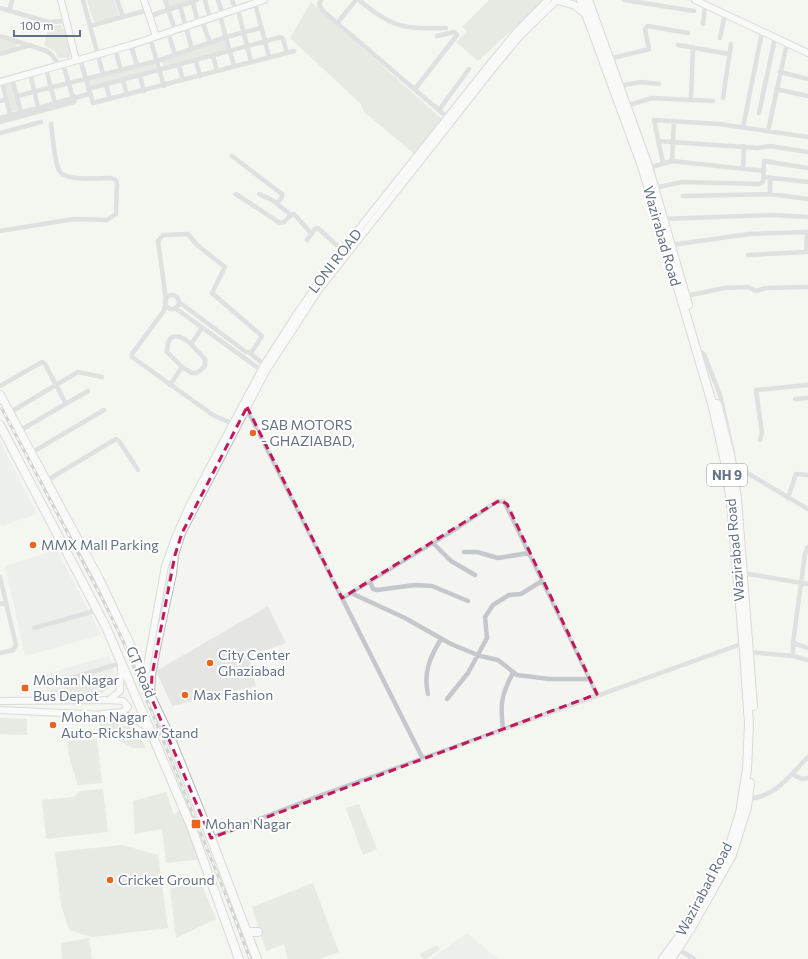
<svg xmlns="http://www.w3.org/2000/svg" width="808" height="959" font-family="Commissioner,sans-serif">
<rect width="100%" height="100%" fill="#f4f5f0"/>
<path fill="#e5e6e4" d="M0,442L37,514L1,526L0,522Z
M57,550L101,635L25,656L5,566Z
M268,606L286,643L249,656L256,686L172,706L156,671Z
M109,656L116,676L46,693L42,675Z
M467,933L498,959H431L457,940Z"/>
<path fill="#d4dcd1" d="M89,0H114L119,16L95,24L87,1Z
M166,0H190V1L169,8Z
M489,0H545L478,61L456,42L467,31L462,27Z
M311,2L443,120L417,156L364,112L361,104L290,38Z
M61,25C69,36 74,45 69,58H58L55,51L44,45L49,26Z
M0,37L18,42L15,50L0,52Z
M225,39L229,51L164,68L162,61Z
M154,63L156,71L90,87L88,80Z
M12,79L20,110L10,112L3,82Z
M116,675L117,680L111,687L101,694L52,696L51,690Z
M0,718L27,719V735L0,734Z
M99,720L132,727L136,730L146,748H133L112,737L99,733Z
M97,739L102,783L78,785L70,760L67,741Z
M103,789L108,832L46,839L42,800L74,797L80,791Z
M166,792L174,815L182,807L203,859L166,863L162,829L135,834L133,801Z
M359,804L377,849L363,855L346,808Z
M122,845L158,855L168,928L92,937L69,930L61,905L55,852Z
M199,878L216,919L176,938L170,889Z
M313,883L339,952L319,959H288L284,944L266,951L252,907Z
M89,938L92,959H62L61,943Z
M437,945L440,949L426,959H423L420,954Z"/>
<g fill="none" stroke-linecap="round" stroke-linejoin="round">
<defs>
<path id="secondary" d="M61,0L76,60
M144,0L156,36
M695,0L808,53
M0,82L131,45L264,0
M145,677L165,566L175,538L189,506L264,365L296,315L338,255L489,65L517,31L548,0
M151,693L152,675L158,643L173,574L175,555L182,533L266,371L318,291L492,70L520,36L557,0
M109,700L120,691L121,666
M0,701L109,700L123,701L128,707L123,712L102,714
M0,710L106,715
M117,715L132,717L148,728"/>
<path id="primary" d="M556,0L574,5L587,15"/>
<path id="highway" d="M581,0L642,166L712,403L725,462L731,503L744,651L749,724L747,769L740,813L729,848L679,937L663,959
M588,0L647,163L688,305
M0,395L99,579L142,670L151,697L170,737L211,838L257,959
M717,404L731,459L737,499L753,706
M0,425L106,627L191,826L239,959
M248,932H258
M671,959L691,928L732,855L747,807L750,783"/>
</defs>
<use href="#secondary" stroke="#b6babf" stroke-width="8"/>
<use href="#primary" stroke="#b7babe" stroke-width="9"/>
<use href="#highway" stroke="#b6b9bc" stroke-width="10"/>
<path stroke="#c4c7cb" stroke-width="4.5" d="M83,0L103,74
M117,0L123,17
M165,0L175,30
M192,0L198,22
M205,0L210,18
M218,0L223,15
M232,0L236,11
M321,0L319,4L322,10L448,118
M359,0C392,28 404,29 446,28
M624,0L694,11
M255,3L269,57
M180,6L192,49
M0,8L48,22L66,21
M238,10L251,61
M9,11L12,0
M150,16L197,0
M220,16L234,66
M202,21L210,43
M338,22L356,0
M703,24L705,5
M90,26L148,10
M168,32L175,55
M0,36L47,51L51,54L59,65
M150,38L164,86
M720,38L725,14
M131,45L137,66
M678,45L729,54
M115,49L121,70
M0,54L31,45
M213,56L217,71
M80,59L93,103L294,51
M609,59L649,49L645,29L648,26L688,33
M196,61L200,76
M63,64L73,98
M179,66L183,80
M46,69L55,103
M780,72L808,79
M30,73L38,107
M140,76L144,91
M12,78L21,112
M123,80L127,95
M2,81L10,115
M106,85L110,99
M619,86L641,82L659,84
M88,89L281,37L283,39L287,53
M415,89L457,35L454,32L437,36
M776,89L808,96
M17,96L157,61L226,37L261,28
M691,98L693,47
M723,98L731,44
M0,101L6,99
M626,106L652,98L713,101
M439,110L469,69
M759,113L775,38
M0,118L89,94
M0,122L74,102L76,97
M743,127L762,32
M768,131L787,43
M0,133L41,122
M658,141L758,148L770,146L808,152
M232,156L282,194V197L277,204
M672,161L674,121
M663,163L654,120L719,124L808,137
M648,168L672,161L764,171
M743,168L744,146
M764,177L808,182
M654,188L682,182L759,184L763,182L764,161L808,168
M236,194L280,223L284,222L291,215L294,214L311,233
M259,194L272,200L291,215
M770,194V177
M683,196L770,194L808,199
M663,219L772,215L808,217
M0,231L74,219L107,220L116,214L117,184L116,180L111,178C100,178 69,181 61,173C54,166 53,135 51,124
M307,240L315,229L318,228L342,250
M671,245L749,234L808,232
M748,255L806,252L807,232
M165 302a7 7 0 1 1 14 0a7 7 0 1 1-14 0Z
M686,296L724,288L748,287L756,291L766,288L807,287
M166,300L158,241L163,235L188,234L197,245L225,267L212,293L262,336L251,353
M179,302L246,352
M166,304L163,312L132,354V357L213,415L233,424
M175,308L261,370
M249,352L264,365
M701,352L704,354L720,395L733,453
M182,367L167,352C167,331 179,334 191,344
M170,385L182,367L192,373H197L205,366V359L191,344L202,328
M0,386L42,362L45,364L66,404
M795,399L808,398
M246,407L423,759
M9,413L78,372L102,377
M19,431L88,391
M760,440L762,433L756,390L808,385
M31,453L104,410
M732,464L808,509
M46,481L116,439L119,441L138,470
M788,498L796,474L808,475
M433,543L451,561L475,575
M464,552H477L498,558L529,553
M743,573L808,584
M0,577L16,645L13,650L0,653
M370,581L373,589L377,590L415,585L432,586L468,601
M351,593L405,618L451,644L480,656L498,660L517,675L549,679H589
M342,598L457,528L496,502L504,501L597,694
M0,604L6,602
M34,628L98,610
M793,643L808,648
M748,652L793,656V643L805,554L808,547
M793,656L808,660
M51,684L122,663
M428,694C423,673 430,657 441,639
M447,699L468,673L487,638L485,617L493,605L509,595L521,594L542,581
M503,729C500,705 501,695 513,673
M792,774L802,779L808,778
M748,799C776,797 790,775 808,757
M211,838L319,796L744,643
M678,949L694,959"/>
<use href="#secondary" stroke="#fff" stroke-width="6"/>
<use href="#primary" stroke="#fff" stroke-width="7"/>
<use href="#highway" stroke="#fff" stroke-width="8"/>
<defs>
<path id="rail" d="M0,405L104,602L123,641L227,898L250,959"/>
</defs>
<use href="#rail" stroke="#a4a9af" stroke-width="3"/>
<use href="#rail" stroke="#fff" stroke-width="1.5" stroke-dasharray="4.5" stroke-linecap="butt"/>
</g>
<path d="M0 0H808V959H0ZM247,407L342,598L500,500L507,504L597,694L211,838L151,697L152,675L175,555L182,533Z" fill="#f4f5f0" fill-opacity=".55" fill-rule="evenodd"/>
<path fill="none" stroke="#c2185b" stroke-width="3" stroke-dasharray="8 5" stroke-linejoin="round" d="M247,407L342,598L500,500L507,504L597,694L211,838L151,697L152,675L175,555L182,533Z"/>
<g fill="#e9641c" stroke="#fff" stroke-width="1.5">
<circle cx="253" cy="433" r="4"/>
<circle cx="33" cy="545" r="4"/>
<circle cx="210" cy="663" r="4"/>
<rect x="21" y="684" width="8" height="8" rx="2"/>
<circle cx="185" cy="695" r="4"/>
<circle cx="53" cy="725" r="4"/>
<rect x="191" y="819" width="10" height="10" rx="2"/>
<circle cx="110" cy="880" r="4"/>
</g>
<g text-anchor="middle" stroke-width="4" stroke-linejoin="round" paint-order="stroke">
<rect fill="#fff" stroke="#919ca8" stroke-width="1" x="707" y="464" width="40" height="22" rx="3"/>
<g font-size="13" font-weight="bold" fill="#627183">
<text x="727" y="480">NH 9</text>
</g>
<g font-size="14" fill="#627183" stroke="#fff">
<text transform="translate(662 236) rotate(74)" y="5">Wazirabad Road</text>
<text transform="translate(335 261) rotate(-52)" y="5">LONI ROAD</text>
<text transform="translate(735 550) rotate(-95)" y="5">Wazirabad Road</text>
<text transform="translate(141 672) rotate(67)" y="5">GT Road</text>
<text transform="translate(704 889) rotate(-62)" y="5">Wazirabad Road</text>
</g>
<g font-size="14" fill="#627183" stroke="#fff" text-anchor="start">
<text x="261" y="430">SAB MOTORS<tspan x="261" dy="16">- GHAZIABAD,</tspan></text>
<text x="41" y="550">MMX Mall Parking</text>
<text x="218" y="660">City Center<tspan x="218" dy="16">Ghaziabad</tspan></text>
<text x="33" y="685">Mohan Nagar<tspan x="33" dy="16">Bus Depot</tspan></text>
<text x="193" y="700">Max Fashion</text>
<text x="61" y="722">Mohan Nagar<tspan x="61" dy="16">Auto-Rickshaw Stand</tspan></text>
<text x="205" y="829">Mohan Nagar</text>
<text x="118" y="885">Cricket Ground</text>
</g>
</g>
<path d="M14 30v6h66v-6" fill="none" stroke="#627183" stroke-width="2"/>
<text x="20" y="30" font-size="12" fill="#627183" stroke="#ffffff" stroke-width="3" paint-order="stroke">100 m</text>
</svg>
